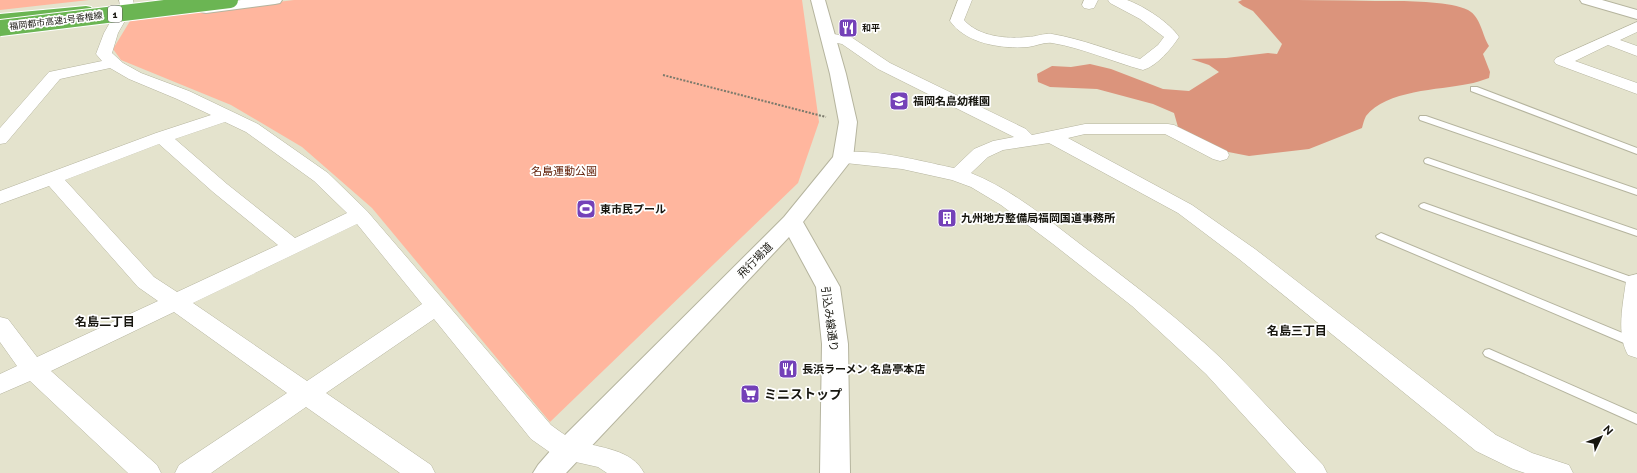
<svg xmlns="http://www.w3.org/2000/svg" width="1637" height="473" font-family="Raleway,'Noto Sans JP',sans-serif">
<rect width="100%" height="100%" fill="#e4e3cd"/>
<path fill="#ffb69e" d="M0,0H89L0,10Z
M294,0H802L819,122L798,183L550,422L372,208L302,147L231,105L121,60L113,49L130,21Z"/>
<path fill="#db947c" d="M1242,0C1286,0 1331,0 1375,1C1399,1 1447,0 1468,10C1481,17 1482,35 1489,46L1483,54L1490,72L1489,78C1482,80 1475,83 1468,84C1439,90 1386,90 1366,116C1364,120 1363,124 1362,128L1309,149L1249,156L1218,150L1180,134L1174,113L1153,104L1097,89L1050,87L1038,82L1037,74L1052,66L1071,67L1090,64L1111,69L1163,89L1189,91L1219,72L1209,65L1191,59L1226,58L1268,53L1277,54L1282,44L1253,11L1243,6L1238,2Z"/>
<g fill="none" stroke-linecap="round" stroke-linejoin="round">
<defs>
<path id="service" d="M1471,87H1477L1637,148V154L1471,91Z
M1420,116H1426L1637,189V195L1420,120L1419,118Z
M1428,158L1637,230V236L1425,163L1424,161L1425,159Z
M1424,203L1637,279V286L1421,208L1419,206L1421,204Z
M1381,233L1637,339V346H1631L1377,238L1376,236Z
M1489,349L1637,414V424L1485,356L1483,353L1485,350Z"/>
<path id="minor" d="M119,0H133L134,5L118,33L112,53L123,63L141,73L189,91L258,124L328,173L367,211L551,425C558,430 568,438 577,441C600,448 632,449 644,473H607L598,467L558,458L531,439L434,319L326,393L431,465L435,473H400L306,407L211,473H175L179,465L287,393L174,312L51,371L157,465L161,473H128L30,381L0,394V374L17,366L0,342V317L8,319L37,357L158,301L138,287L49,186L0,204V191L156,133L211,115L177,99L129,79L110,68L60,79L6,143L0,144V128L49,72L102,61L96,54L104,33L120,5ZM225,122L246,132L314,181L347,213L295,238L227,184L175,139ZM159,144L213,192L278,245L177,292L154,277L65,180ZM357,224L422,304L307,381L193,303Z
M958,0H972L964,20C979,37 1007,39 1027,37C1036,37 1043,33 1052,34C1082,39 1111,51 1140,59L1158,45L1164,37L1140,19L1110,3L1108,0C1114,0 1122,0 1127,0C1144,6 1170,23 1179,37C1171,49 1157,66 1143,70C1113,62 1083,48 1052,43C1044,42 1036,46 1028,47C1002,49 966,44 950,21Z
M1084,0H1098L1094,8L1089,9L1084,8L1082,5Z
M1637,22V32L1620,40L1637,46V56L1608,45L1575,61L1637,83V94L1556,64L1554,61L1556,58Z
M828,33L851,37L890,63L1026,129L1032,135L1085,124H1168L1174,125L1227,151L1229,155L1227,159L1220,161L1213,159L1165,134H1085L1068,138L1192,205L1255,249L1496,435L1532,453L1569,465L1573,473H1525L1513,469L1476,451L1239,259L1178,213L1049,143L1003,150L988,157L971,173C1011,189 1046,218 1080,244C1129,281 1180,319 1225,362C1258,396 1290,431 1323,465L1327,473H1296L1206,374L1132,306L1053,244L1001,205L971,187L952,180L902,169L836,162L834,158L836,154C867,146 923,162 954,168L974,149L993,141L1014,137L878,69L842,44L823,40L821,37L823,34Z
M1637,274V358L1628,355C1616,334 1623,304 1626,281L1629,276Z"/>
<path id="tertiary" d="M241,0H282L280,3L275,4L206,13L201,12L199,9L201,6L206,5Z
M811,0H825L846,74L857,122L853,158L803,222L840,287L848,344L850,473H820L822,344L816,287L789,237L566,473H533L538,465L558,442L784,217L833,157L839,122L830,74Z
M1580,0H1602L1637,10V19L1582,3Z"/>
<path id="motorway" d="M86,6L91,7L93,10L91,13L0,24V14Z"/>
</defs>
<use href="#service" stroke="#b5b49e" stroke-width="2"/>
<use href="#minor" stroke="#b5b49e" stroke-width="1"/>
<use href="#tertiary" stroke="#b5b49e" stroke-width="2"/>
<use href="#motorway" stroke="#fff" stroke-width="2"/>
<path stroke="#7b7a6c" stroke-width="2" stroke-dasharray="2 1.5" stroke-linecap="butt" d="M663,75L826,117"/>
<use href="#service" fill="#fff" fill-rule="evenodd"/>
<use href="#minor" fill="#fff" fill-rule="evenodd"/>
<use href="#tertiary" fill="#fff" fill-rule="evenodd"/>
<use href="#motorway" fill="#6bb553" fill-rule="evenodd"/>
<defs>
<path id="motorway-bridge" d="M0,28L230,0"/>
</defs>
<use href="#motorway-bridge" stroke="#fff" stroke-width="18" stroke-linecap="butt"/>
<use href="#motorway-bridge" stroke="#6bb553" stroke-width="16"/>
</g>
<defs>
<symbol id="restaurant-square" viewBox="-11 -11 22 22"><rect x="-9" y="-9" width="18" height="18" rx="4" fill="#7441b8" stroke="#fff"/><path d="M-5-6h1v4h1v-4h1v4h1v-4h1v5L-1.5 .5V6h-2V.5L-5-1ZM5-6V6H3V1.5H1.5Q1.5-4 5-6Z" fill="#fff"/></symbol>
<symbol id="school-square" viewBox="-11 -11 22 22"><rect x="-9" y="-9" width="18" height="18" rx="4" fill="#7441b8" stroke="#fff"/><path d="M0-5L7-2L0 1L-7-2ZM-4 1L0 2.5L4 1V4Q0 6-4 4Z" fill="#fff"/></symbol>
<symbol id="stadium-square" viewBox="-11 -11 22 22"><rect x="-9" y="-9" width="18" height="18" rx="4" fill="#7441b8" stroke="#fff"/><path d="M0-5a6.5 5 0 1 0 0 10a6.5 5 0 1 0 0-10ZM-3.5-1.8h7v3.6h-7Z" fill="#fff"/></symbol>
<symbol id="building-square" viewBox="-11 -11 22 22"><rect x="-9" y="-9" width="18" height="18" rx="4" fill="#7441b8" stroke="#fff"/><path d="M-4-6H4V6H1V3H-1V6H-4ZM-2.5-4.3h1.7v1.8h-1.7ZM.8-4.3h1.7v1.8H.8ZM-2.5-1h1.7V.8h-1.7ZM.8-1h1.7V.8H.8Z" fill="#fff"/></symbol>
<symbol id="supermarket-square" viewBox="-11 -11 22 22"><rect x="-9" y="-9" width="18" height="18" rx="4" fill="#7441b8" stroke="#fff"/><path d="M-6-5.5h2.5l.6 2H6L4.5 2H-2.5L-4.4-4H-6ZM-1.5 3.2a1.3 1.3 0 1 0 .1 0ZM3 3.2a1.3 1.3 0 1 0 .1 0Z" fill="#fff"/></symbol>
</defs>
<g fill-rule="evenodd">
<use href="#restaurant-square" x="837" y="17" width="22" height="22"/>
<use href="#school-square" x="888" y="90" width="22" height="22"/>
<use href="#stadium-square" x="575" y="198" width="22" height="22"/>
<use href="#building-square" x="936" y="207" width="22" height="22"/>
<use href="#restaurant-square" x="777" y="358" width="22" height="22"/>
<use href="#supermarket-square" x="739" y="383" width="22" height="22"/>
</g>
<g text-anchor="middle" stroke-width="3.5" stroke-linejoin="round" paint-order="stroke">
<g font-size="9" fill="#17160f" stroke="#fff">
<text transform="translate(56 21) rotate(-7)" y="3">福岡都市高速1号香椎線</text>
</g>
<g font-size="9" font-weight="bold" fill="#17160f" stroke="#fff" text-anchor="start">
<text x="862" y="31">和平</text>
</g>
<rect fill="#fff" stroke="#5d5c57" stroke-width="1" x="108" y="6" width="14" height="16" rx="3"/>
<g font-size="10" font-weight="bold" fill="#17160f">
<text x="115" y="18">1</text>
</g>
<g font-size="11" font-weight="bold" fill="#17160f" stroke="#fff" text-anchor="start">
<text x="913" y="105">福岡名島幼稚園</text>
<text x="600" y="213">東市民プール</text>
<text x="961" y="222">九州地方整備局福岡国道事務所</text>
<text x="802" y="373">長浜ラーメン 名島亭本店</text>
</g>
<g font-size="11" fill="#672710" stroke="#fff">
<text x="564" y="175">名島運動公園</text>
</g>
<g font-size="11" fill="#17160f" stroke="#fff">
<text transform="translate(755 260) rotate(-45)" y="4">飛行場道</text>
<text transform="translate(830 319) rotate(82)" y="4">引込み線通り</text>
</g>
<g font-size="12" font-weight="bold" fill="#17160f" stroke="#fff">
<text x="105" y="326">名島二丁目</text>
<text x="1297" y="335">名島三丁目</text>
</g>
<g font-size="13" font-weight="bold" fill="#17160f" stroke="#fff" text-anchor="start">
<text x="764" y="399">ミニストップ</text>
</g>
</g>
<g transform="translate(1601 437) rotate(47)" stroke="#ffffff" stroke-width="3" paint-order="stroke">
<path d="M0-3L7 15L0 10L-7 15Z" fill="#17160f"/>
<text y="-6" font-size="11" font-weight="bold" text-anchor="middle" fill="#17160f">N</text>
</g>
</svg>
